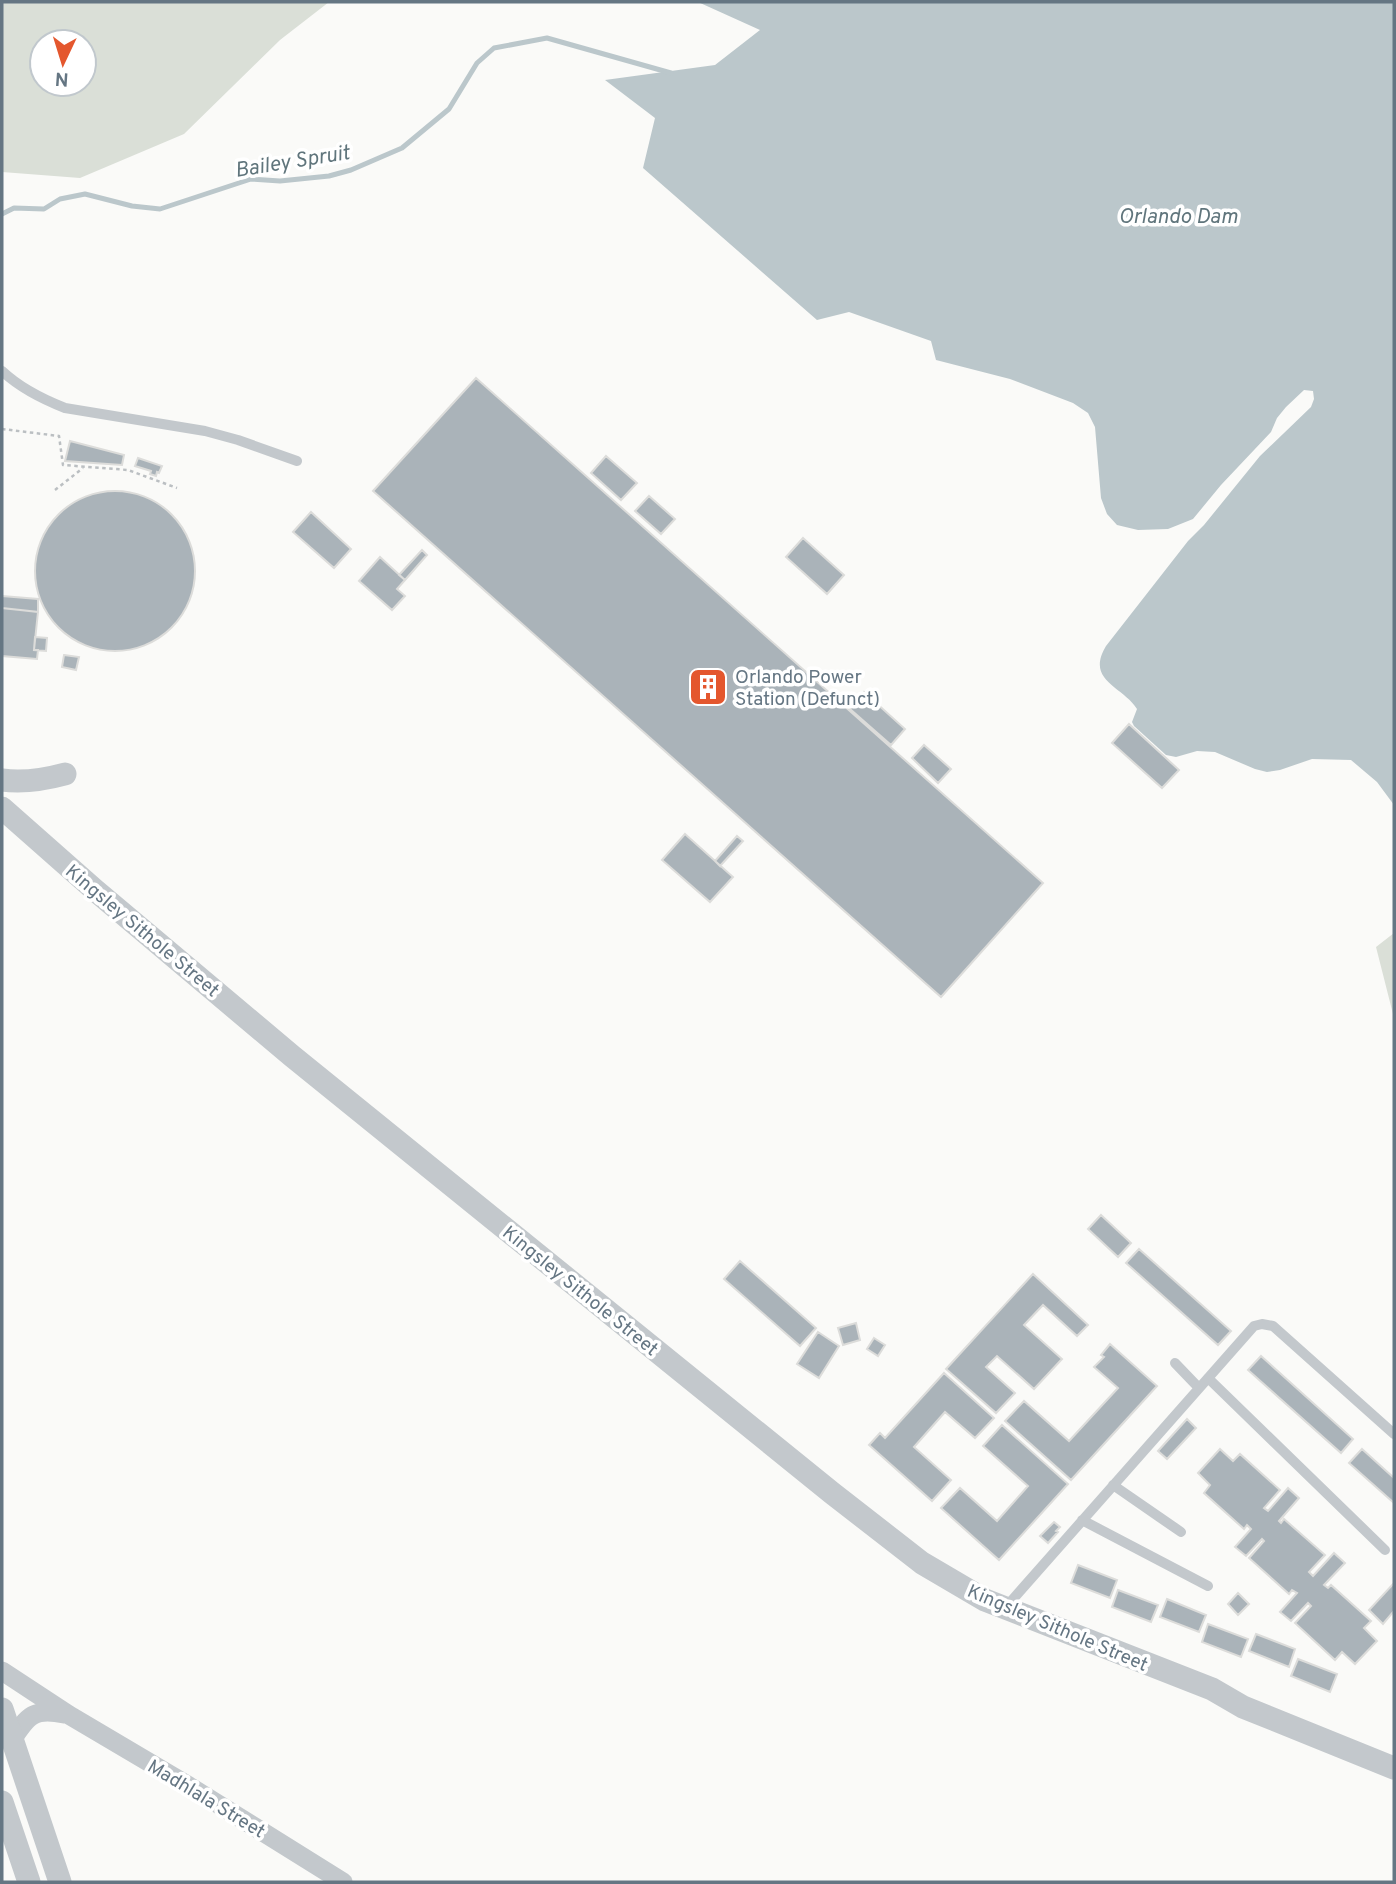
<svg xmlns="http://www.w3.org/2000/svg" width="1396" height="1884" font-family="Overpass,sans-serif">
<rect width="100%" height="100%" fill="#fafaf8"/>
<path fill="#dadfd7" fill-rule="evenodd" d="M2,2H329L280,40L184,134L80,178L2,172ZM42,42H84V84H42Z
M1394,933V1018L1376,947Z"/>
<path fill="#bbc7cb" d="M698,2H1394V805L1377,782L1351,760L1312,759L1280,770L1267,772L1255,769L1215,752L1197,751L1176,757L1166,755L1134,726L1132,722L1137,709C1123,686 1085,681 1106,646L1188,541L1204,525L1260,456L1311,407L1314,399L1313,391L1304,390L1286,407L1277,418L1271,432L1221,485L1193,519L1168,529L1138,530L1117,525L1107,514L1101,498L1095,427L1088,413L1073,403L1010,379L936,360L931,341L849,312L817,320L643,168L655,118L605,80L715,65L760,30Z"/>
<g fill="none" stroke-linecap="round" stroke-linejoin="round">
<path stroke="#bbc7cb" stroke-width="5" d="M2,214L14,208L44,209L60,199L85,194L132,206L160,209L251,179L280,181L329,176L351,170L402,148L449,109L477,63L494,48L547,38L671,73"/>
</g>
<path fill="#aab3b9" stroke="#dcdcda" stroke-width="2" d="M476,378L1043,883L941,997L373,491Z
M70,441L124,455L122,465L65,461Z
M606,456L637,483L621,500L591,473Z
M138,458L162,466L159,473L157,472L156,476L150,474L151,471L135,466Z
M35 571a80 80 0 1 1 160 0a80 80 0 1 1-160 0Z
M649,496L675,519L661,534L635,511Z
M311,512L351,549L334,568L293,532Z
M803,538L844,575L827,594L786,557Z
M422,550L427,555L405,580L399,575Z
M380,557L405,580L397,589L405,596L392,610L359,581Z
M2,596L38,599V612L2,608Z
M2,608L38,612L34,650H38L37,659L2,656Z
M35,637L47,638L46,651L34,650Z
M64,655L79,657L76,670L62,667Z
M864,692L905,729L891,745L850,709Z
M1129,724L1179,770L1162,788L1112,743Z
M924,745L951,769L938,783L912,758Z
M685,834L733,877L710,902L662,860Z
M737,836L743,841L720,866L715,861Z
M1101,1215L1131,1243L1118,1257L1088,1229Z
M1139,1249L1231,1331L1218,1345L1126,1263Z
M740,1261L816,1328L800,1346L724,1279Z
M1033,1274L1088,1325L1077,1336L1043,1305L1024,1325L1062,1359L1034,1389L997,1356L986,1367L1015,1393L996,1413L946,1369Z
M856,1323L860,1340L843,1345L838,1328Z
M818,1332L839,1346L819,1378L797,1364Z
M874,1338L885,1345L878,1356L867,1349Z
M1110,1344L1157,1386L1071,1480L1005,1421L1024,1401L1069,1441L1118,1388L1094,1367L1104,1357L1101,1355Z
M1261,1356L1353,1439L1341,1453L1248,1370Z
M944,1373L994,1418L975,1438L945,1412L914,1447L951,1480L932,1501L869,1445L880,1433L885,1438Z
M1187,1419L1196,1428L1167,1459L1158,1451Z
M1002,1425L1068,1484L999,1560L941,1508L960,1488L997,1521L1028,1486L983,1446Z
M1220,1449L1233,1461L1240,1454L1280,1490L1264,1508L1268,1511L1288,1488L1299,1498L1279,1521L1281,1523L1284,1519L1325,1555L1309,1572L1313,1576L1334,1553L1345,1563L1324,1585L1328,1588L1331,1585L1371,1621L1364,1628L1377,1641L1355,1664L1342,1652L1335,1660L1295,1623L1311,1606L1308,1603L1291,1621L1280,1612L1297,1593L1292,1590L1289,1594L1249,1558L1264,1541L1262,1539L1246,1556L1235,1547L1251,1529L1247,1525L1244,1529L1204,1493L1210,1485L1198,1473Z
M1362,1449L1394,1478V1503L1349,1463Z
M1054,1522L1060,1527L1056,1531L1058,1532L1048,1543L1040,1536Z
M1078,1565L1117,1580L1110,1598L1071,1583Z
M1394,1583V1611L1383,1624L1369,1610Z
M1118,1590L1158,1605L1151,1622L1112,1607Z
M1238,1593L1249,1604L1238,1615L1228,1604Z
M1167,1599L1206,1615L1199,1632L1160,1617Z
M1208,1624L1248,1639L1241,1657L1202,1642Z
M1256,1634L1295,1649L1289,1667L1249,1651Z
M1298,1659L1337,1674L1330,1692L1291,1676Z"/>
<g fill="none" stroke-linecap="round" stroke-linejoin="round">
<path stroke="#bbbfc2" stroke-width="2.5" stroke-dasharray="3.5 3.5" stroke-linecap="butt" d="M2,429L59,436L63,465L128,470L177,488
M55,490L83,468"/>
<path stroke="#c3c8cc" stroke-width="10" d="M2,371C20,388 42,399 65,408L205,431L238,440L297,461
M1175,1363L1199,1388
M1208,1378L1385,1550
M1113,1485L1181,1532
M1082,1520L1208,1586
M1006,1607L1254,1326L1262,1324L1273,1326L1394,1434"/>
<path stroke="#c3c8cc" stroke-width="19" d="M2,1671L69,1715L189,1786L343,1882
M12,1740C28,1715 34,1708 64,1714"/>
<path stroke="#c3c8cc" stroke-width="23" d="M2,780C24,783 43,780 65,774
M2,808L96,891L292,1056L832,1493L922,1563L985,1600L1212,1689L1243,1707L1394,1768
M2,1709L60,1882
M2,1802L29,1882"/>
</g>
<defs>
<symbol id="building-square" viewBox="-11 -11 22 22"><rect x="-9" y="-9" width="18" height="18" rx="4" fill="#e4572e" stroke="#fff"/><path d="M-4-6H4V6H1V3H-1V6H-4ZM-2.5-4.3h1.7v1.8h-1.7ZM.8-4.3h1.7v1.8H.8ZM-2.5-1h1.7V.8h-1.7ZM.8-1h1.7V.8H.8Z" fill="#fff"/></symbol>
</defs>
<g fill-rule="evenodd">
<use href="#building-square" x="686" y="665" width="44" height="44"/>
</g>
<g text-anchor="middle" stroke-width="7" stroke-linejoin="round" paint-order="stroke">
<g font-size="19" fill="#657683" stroke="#fff" text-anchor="start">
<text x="735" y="683">Orlando Power<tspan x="735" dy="22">Station (Defunct)</tspan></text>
</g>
<g font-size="19" fill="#657683" stroke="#fff">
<text transform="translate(143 930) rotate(40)" y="7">Kingsley Sithole Street</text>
<text transform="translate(581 1290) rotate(39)" y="7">Kingsley Sithole Street</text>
<text transform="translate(1058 1627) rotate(23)" y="7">Kingsley Sithole Street</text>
<text transform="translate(207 1798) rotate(31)" y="7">Madhlala Street</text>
</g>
<g font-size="21" font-style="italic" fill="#60757c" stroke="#fff">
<text transform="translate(292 161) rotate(-9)" y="7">Bailey Spruit</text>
<text x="1178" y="223">Orlando Dam</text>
</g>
</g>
<rect width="1396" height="1884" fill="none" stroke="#657683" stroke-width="7"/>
<g transform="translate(63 63) rotate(184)"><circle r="33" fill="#ffffff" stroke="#c1c8cd" stroke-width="2"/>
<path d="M0-5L12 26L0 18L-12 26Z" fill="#e4572e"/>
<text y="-10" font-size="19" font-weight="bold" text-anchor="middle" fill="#657683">N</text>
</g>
</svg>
